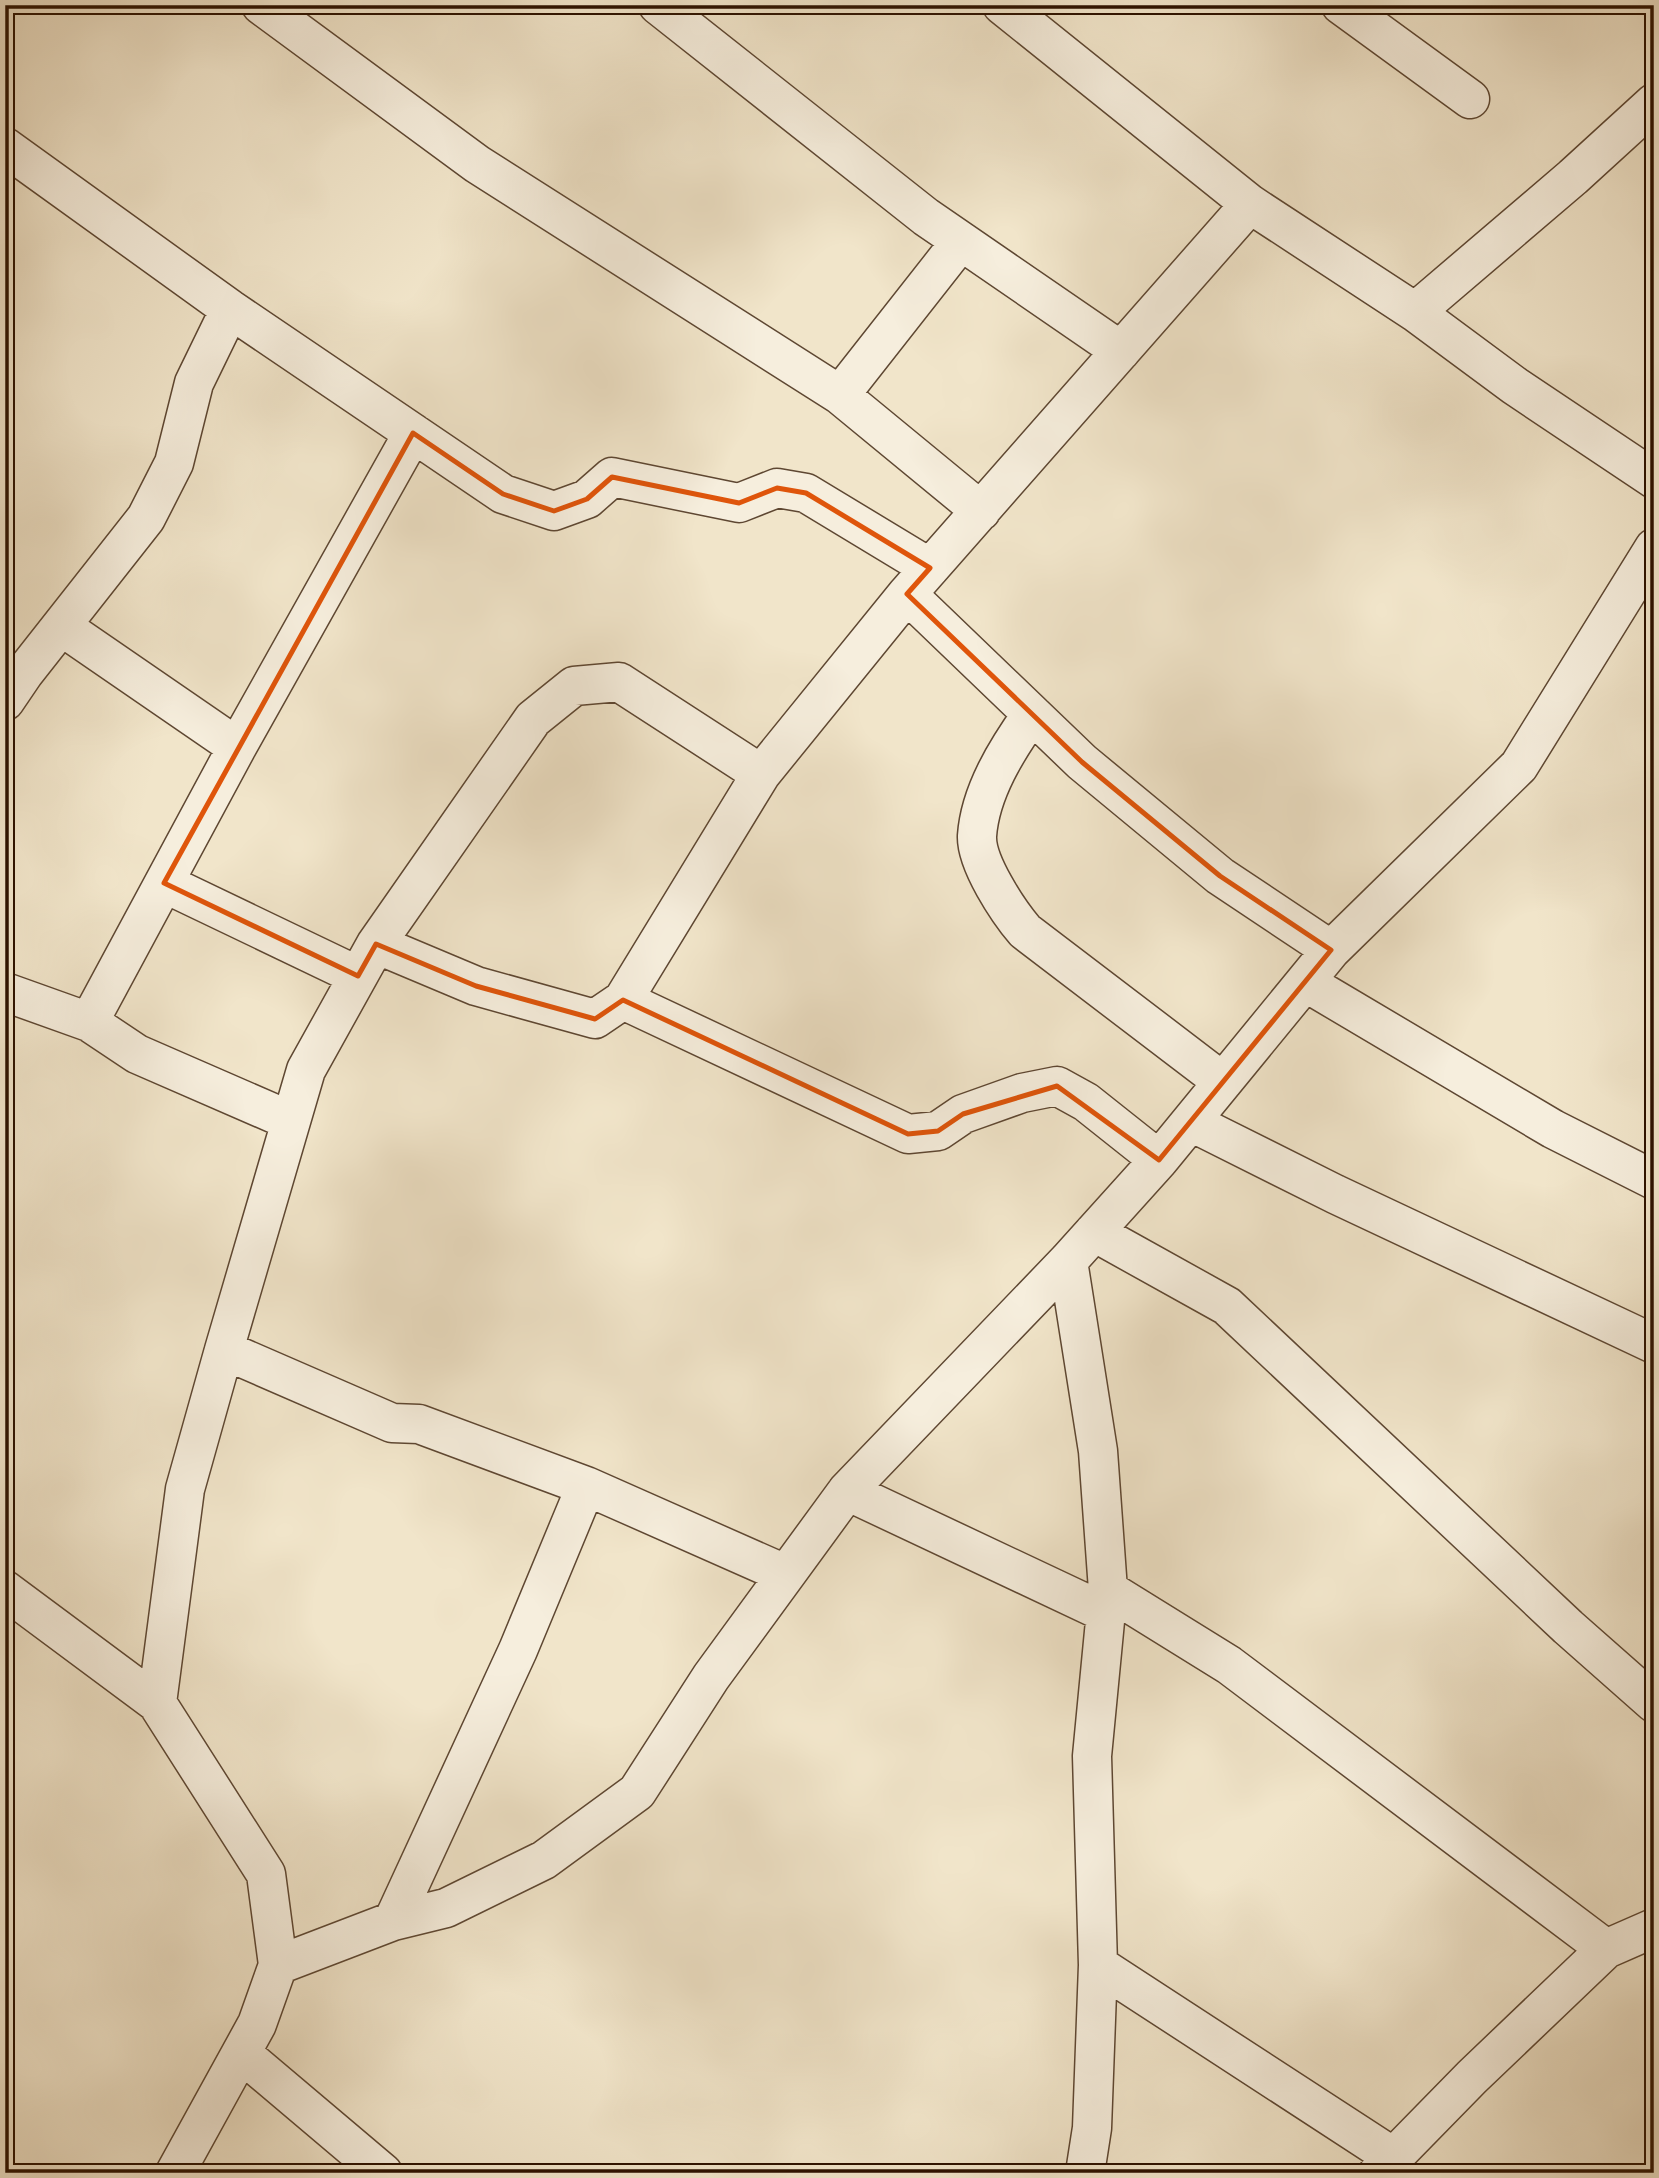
<svg xmlns="http://www.w3.org/2000/svg" width="1659" height="2178" font-family="Alegreya,serif">
<rect width="100%" height="100%" fill="#f1e5ca"/>
<filter id="stains"><feTurbulence type="fractalNoise" baseFrequency=".00286" numOctaves="4"/><feColorMatrix values="0 0 0 0 .2 0 0 0 0 .09 0 0 0 0 .02 0 0 0 .5 -.17"/></filter>
<radialGradient id="worn" r=".72"><stop offset=".6" stop-color="#630" stop-opacity="0"/><stop offset="1" stop-color="#630" stop-opacity=".3"/></radialGradient>
<g fill="none" stroke-linecap="round" stroke-linejoin="round">
<defs>
<path id="street" d="M261,5L477,164L840,395L981,511
M658,5L926,217L1121,351
M1002,5L1250,204L1415,312L1515,386L1654,479
M1341,5L1470,99
M5,147L230,309L503,494L554,511L587,499L612,477L739,503L777,488L806,493L930,568
M1415,312L1573,177L1654,103
M840,395L961,241
M907,594L1082,762L1220,876L1331,950
M61,626L237,747
M5,701L24,673L146,518L174,463L194,383L230,309
M1032,714C1007,749 980,792 977,836C976,863 1008,911 1025,931L1223,1082
M164,883L358,976
M376,944L476,986L595,1019L623,1000L761,774L907,594L1250,204
M1305,982L1553,1129L1654,1180
M5,992L89,1022L137,1054L291,1121
M623,1000L908,1134L938,1131L963,1114L1022,1093L1057,1086L1086,1102L1159,1160
M89,1022L237,747L413,433
M1191,1122L1335,1194L1654,1344
M1094,1232L1227,1306L1568,1627L1654,1703
M1068,1261L1098,1451L1108,1590L1092,1756L1098,1965L1092,2128L1085,2173
M224,1350L392,1423L419,1424L586,1486L785,1574
M847,1491L1106,1613
M5,1590L157,1703L266,1874L278,1965L257,2024L175,2173
M1108,1590L1229,1665L1606,1949
M157,1703L185,1489L224,1350L306,1070L376,944L533,719L574,686L619,682L761,774
M393,1921L518,1650L586,1486
M278,1965L393,1921L446,1908L544,1860L637,1792L711,1677L847,1491L1068,1261L1159,1160L1331,950L1519,766L1654,548
M1098,1965L1393,2157
M241,2053L383,2173
M1378,2173L1472,2077L1606,1949L1654,1928"/>
</defs>
<use href="#street" stroke="#5e4732" stroke-width="41"/>
<use href="#street" stroke="#f6eedd" stroke-width="38"/>
</g>
<path fill="none" stroke="#df550b" stroke-width="5" stroke-linejoin="round" d="M413,433L503,494L554,511L587,499L612,477L739,503L777,488L806,493L930,568L907,594L1082,762L1220,876L1331,950L1159,1160L1057,1086L963,1114L938,1131L908,1134L623,1000L595,1019L476,986L376,944L358,976L164,883Z"/>
<rect width="1659" height="2178" fill="none" stroke="#f1e5ca" stroke-width="28"/>
<rect x="7" y="7" width="1645" height="2164" fill="none" stroke="#2d1200" stroke-width="3.5"/>
<rect x="14" y="14" width="1631" height="2150" fill="none" stroke="#2d1200" stroke-width="2"/>
<rect width="100%" height="100%" filter="url(#stains)"/>
<rect width="100%" height="100%" fill="url(#worn)"/>
</svg>
